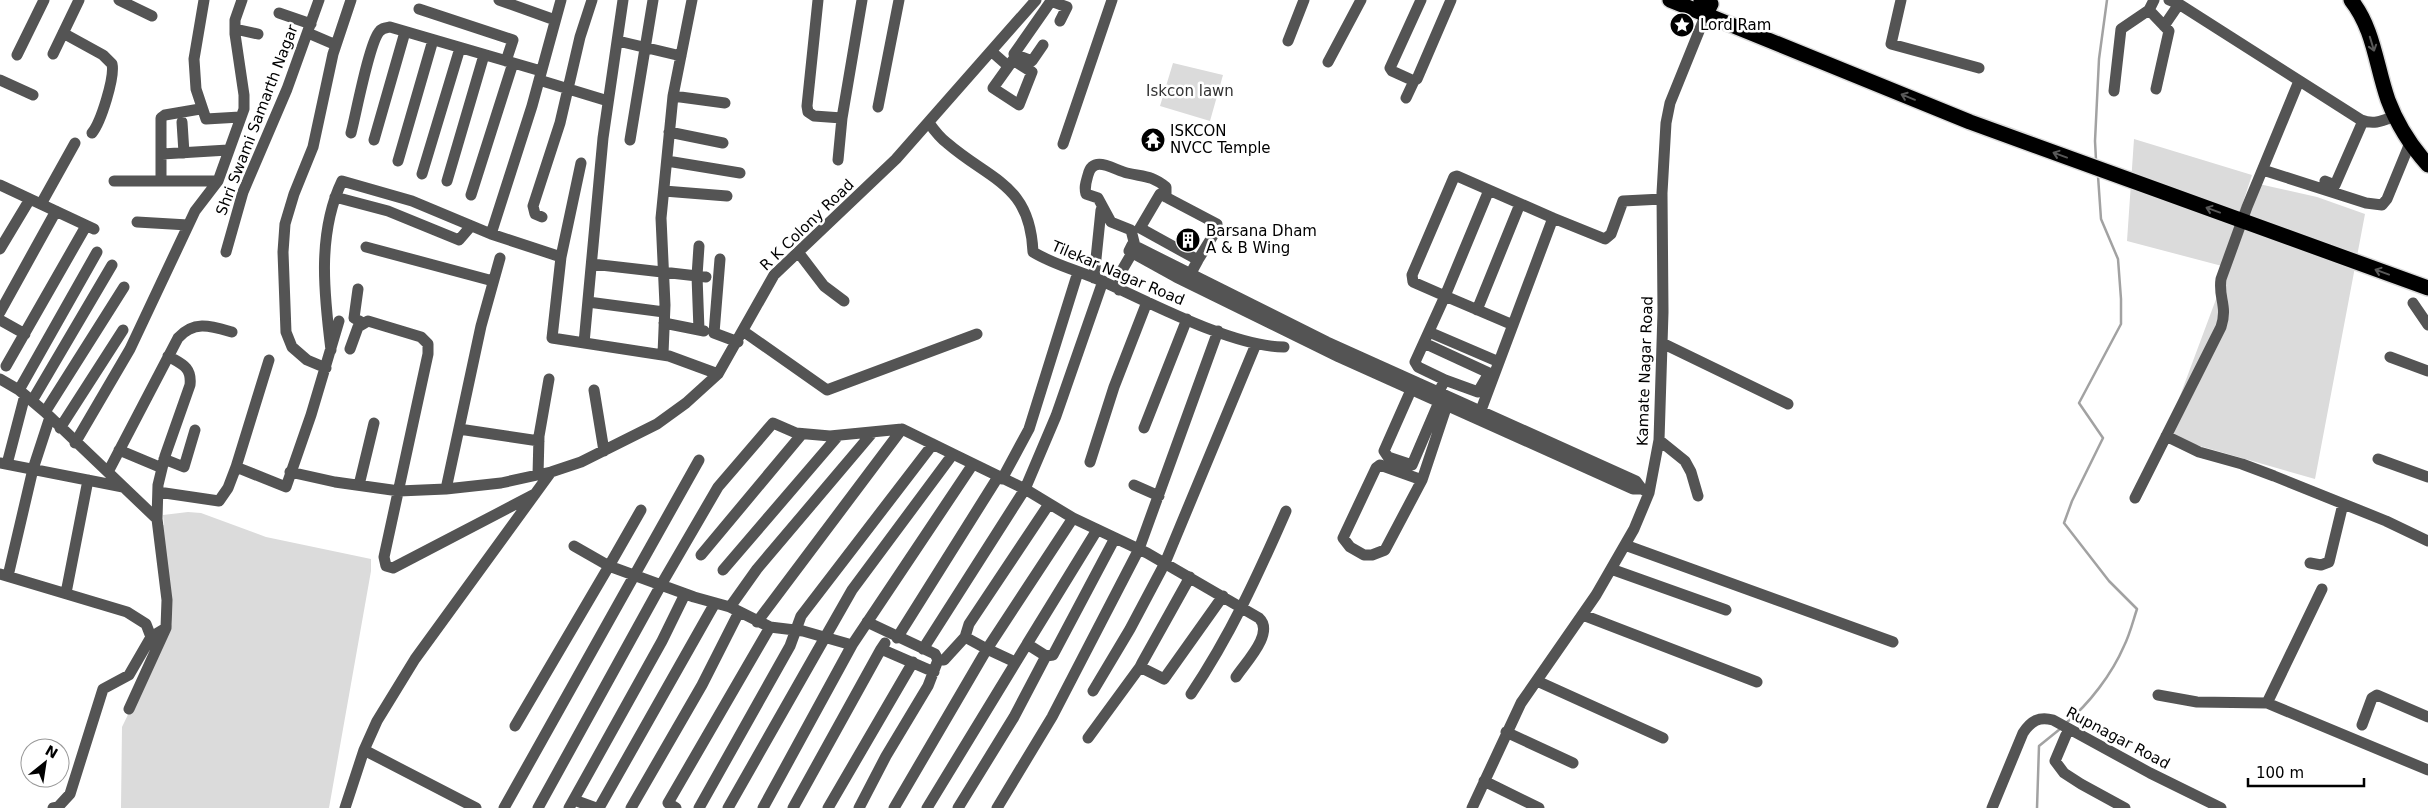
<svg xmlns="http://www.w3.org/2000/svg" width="2428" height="808" font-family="'DejaVu Sans',sans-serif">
<rect width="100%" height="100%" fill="#fff"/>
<path fill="#dbdbdb" d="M1173,63L1223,75L1210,121L1160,106Z
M2134,139L2252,175L2222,266L2127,241Z
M2259,184L2317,197L2365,214L2315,479L2165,436Z
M188,512L201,513L266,537L371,559V571L329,808H121L122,727L172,624L161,526L164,525L163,515Z"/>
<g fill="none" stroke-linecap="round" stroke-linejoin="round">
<path stroke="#a2a2a2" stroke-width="2.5" d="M2096,160L2095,141L2099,59L2107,0
M2066,723C2089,704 2112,674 2124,646C2130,634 2133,621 2137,609L2109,581L2064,523L2072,501L2103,438L2079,403L2121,324V299L2118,259L2101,219L2098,176
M2037,808L2039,746L2060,729"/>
<defs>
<path id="highway" d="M1670,0L1970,122L2428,288
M1701,0L1711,4L1706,14
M2351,0C2374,29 2376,66 2388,100C2397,124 2411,146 2428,165"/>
</defs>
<use href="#highway" stroke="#dbdbdb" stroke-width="18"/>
<path stroke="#545454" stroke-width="11" d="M119,0L152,16
M499,0L555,20
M818,0L807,106L808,112L814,116L842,118
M1421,0L1390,68L1392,71L1414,81L1417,79L1451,0
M1901,0L1891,44L1979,68
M2169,0L2179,4L2361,120C2374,125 2382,121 2395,116
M419,9L513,40L506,61
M2149,10L2169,31L2156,89
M279,13L311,24
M2164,26L2179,4
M235,29L258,34
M63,33L103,55L112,64C115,77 101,122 92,133
M308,33L336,45
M618,41L681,56
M1288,41L1304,0
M1043,45L1032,61L1014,54L1051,1L1067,7L1060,21
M991,51L1008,66
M53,54L79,0
M17,55L44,0
M1013,60L1032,72L1019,105L993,88Z
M1328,62L1361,0
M0,80L33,95
M539,80L608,101
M2114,91L2121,29L2149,10L2154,0
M673,96L725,103
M1406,98L1414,81
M201,104L206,119L240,117
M878,107L899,0
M182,122L184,153
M929,123C934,130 940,138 947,143C991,181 1030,184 1033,252C1056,266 1081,271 1104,282C1151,303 1233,347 1284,347
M669,132L723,143
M351,133C356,114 369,44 379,32C382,28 385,28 390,27L541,71
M374,140L405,32
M630,140L653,0
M1063,144L1112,0
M162,154L228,150
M838,160L842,118L862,0
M398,161L433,40
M667,161L740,173
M2263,170L2366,203L2382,205L2387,199L2410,143
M422,174L460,48
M161,180V118L165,115L200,109L201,104L196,89L194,59L204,0
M114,181H218
M447,181L484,55
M2325,181L2335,185L2363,121
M0,185L94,229
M1489,190L1445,296L1413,282L1412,275L1454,177L1457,176L1553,218
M664,191L727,196
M471,195L513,63
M335,197L388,211L459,240L471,226
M41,204L75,143
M542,217L535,214L533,206L560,123L580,37L592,0
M137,222L188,225
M491,234L532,106L561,0
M1135,246L1131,230L1111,222L1098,198L1086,194C1084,187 1086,182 1088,175C1093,154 1114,170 1127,173C1144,177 1151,175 1166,187V197
M366,247L493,281
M0,249L30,199
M226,252L243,192L287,89L319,0
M798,252L824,286L844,301
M561,257L581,163
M720,259L714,333L738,342
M592,264L706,277
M1094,278L1101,210
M1186,282L1198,260L1140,228L1160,194L1217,224V229L1198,260
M358,289L354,318L363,323
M1119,290L1121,272L1132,253
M588,302L664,312
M2413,303L2428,325
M1477,310L1520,204
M0,312L56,211
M0,320L25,334
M664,323L704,331
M699,330L697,276L699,246
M743,331L827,390L977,334
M1429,332L1499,362
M584,343L603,138L623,0
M1424,343L1489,373L1478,392L1445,380
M1662,343L1788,404
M350,349L358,327L368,321L421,337L428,344V354L384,557L386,566L393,568L535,494
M331,350C324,294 317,233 342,181L412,201L491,234L561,257L552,338L669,356L718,374
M663,354L665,305L661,218L673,96L692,0
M2390,357L2428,371
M6,366L86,226
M326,368L307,360L292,347L286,332L283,252L285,224L294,194L313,147L333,54L351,0
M0,379L19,390L45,412L157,519
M19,390L97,252
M594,390L604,451
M1411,390L1384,451L1388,457L1412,465L1439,402
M1438,393L1445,380L1418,367L1415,362L1445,296L1513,325
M32,401L112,265
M45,412L124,287
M1478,418L1553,218L1605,239L1611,234L1623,201L1662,199
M60,428L123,330
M1144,428L1187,319
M459,429L539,441
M2166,436L2199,452L2242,464L2274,476L2386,521L2428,541
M1659,440L1685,461L1691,472L1698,496
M75,443L130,349L195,211L218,181L244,109V95L235,34V20L242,0
M119,450L162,468
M164,459L184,467L195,430
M2378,459L2428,477
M1090,462L1114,387L1147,302
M0,463L123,487
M7,464L25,395
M236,467L269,360
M108,472L178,338C194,320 211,326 232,332
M290,472L335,482L399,491L446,489L501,483L551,472L581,462L657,424L686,403L718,374L774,275L896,159L1036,0
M538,475L539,436L549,379
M1002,479L1029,429L1078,272
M1422,480L1380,465L1376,468L1343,538L1350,547L1364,555H1372L1385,550L1422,480L1447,405
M359,485L374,423
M1134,485L1159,496
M446,489L481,326L500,258
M1642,489H1633L1339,357L1176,277L1129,251L1132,245L1135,246L1327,342L1636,481L1642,489L1649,493
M158,492L219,501L228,488L236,467L286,487L311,415L339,321
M2135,498L2221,327C2228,306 2218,298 2221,279L2247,207L2299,81
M1049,504L969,624L965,637L987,649L1073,518
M1625,545L1893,642
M574,546L609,566L641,510
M701,555L802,434
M2310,563L2321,565L2329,562L2343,504
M1611,569L1726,610
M723,570L838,436
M0,574L127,612L146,624L151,637
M8,576L33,469L50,417
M1190,577L1142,663L1140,667L1164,679L1223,596
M66,593L88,480
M730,607L757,569L873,432
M1583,615L1757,682
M757,622L902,429
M897,638L998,477
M885,643L881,649L934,672
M923,649L1025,489L1056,416L1103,281
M1046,656L1053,655L1115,538
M938,660H944L965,637
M1537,681L1663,738
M1093,691L1130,629L1165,563L1256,344
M1191,694C1230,636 1258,575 1286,511
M2158,695L2197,702L2267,703L2428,770
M2267,703L2322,589
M129,709L166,628L167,600L157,519L158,485L165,456L190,385C192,367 182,364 168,356
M2362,725L2372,698L2377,695L2428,717
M515,726L609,566L661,585L718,487L773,423L796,433L830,436L902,429L953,454
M1506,732L1573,763
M2066,735L2055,761L2064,773L2081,784L2125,808
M1088,738L1140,667
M364,750L476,808
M1484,781L1539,808
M574,800L596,808
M53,808L58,807L70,794L103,689L129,675L151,637L166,628
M345,808L364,750L377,721L415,659L551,472
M504,808L699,460
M538,808L661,585L694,597L730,607L770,627L803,631L852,645L973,464
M569,808L662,641L685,594
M599,808L715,603
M631,808L702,685L739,612
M676,808L668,803L770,627
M699,808L790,646L801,616L933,444
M728,808L852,590L953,454L1025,489L1073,518L1147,553L1259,618C1275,633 1245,663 1236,677
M763,808L852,645
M793,808L881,649
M828,808L913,662
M859,808L886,756L928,686L938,660L935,654L867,622
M894,808L987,649L1015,662
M927,808L1027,644
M958,808L1014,717L1046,656L1027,644L1097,530
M997,808L1052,717L1139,549L1218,331
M1472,808L1521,703L1596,595L1634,529L1649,493L1659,440L1663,312L1662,193L1666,123L1670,103L1706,14
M1992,808L2023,733C2031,721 2039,716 2053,720L2150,773L2221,808"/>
<use href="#highway" stroke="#000" stroke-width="15"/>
</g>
<defs><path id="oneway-shaft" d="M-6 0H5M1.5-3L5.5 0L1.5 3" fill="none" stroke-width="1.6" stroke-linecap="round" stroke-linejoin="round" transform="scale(1.25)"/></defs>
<g stroke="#595959">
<use href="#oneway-shaft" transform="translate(2372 44) rotate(73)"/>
<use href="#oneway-shaft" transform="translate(1908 97) rotate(-158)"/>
<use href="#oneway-shaft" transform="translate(2060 155) rotate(-160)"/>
<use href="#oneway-shaft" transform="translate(2213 210) rotate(-160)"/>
<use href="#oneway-shaft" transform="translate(2382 272) rotate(-160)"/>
</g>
<defs>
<symbol id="sight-disc" viewBox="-11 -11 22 22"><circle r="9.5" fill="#000" stroke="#fff"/><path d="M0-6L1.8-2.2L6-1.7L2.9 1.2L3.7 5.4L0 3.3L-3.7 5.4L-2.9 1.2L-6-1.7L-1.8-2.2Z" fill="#fff"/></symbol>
<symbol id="temple-disc" viewBox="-11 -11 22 22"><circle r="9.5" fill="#000" stroke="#fff"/><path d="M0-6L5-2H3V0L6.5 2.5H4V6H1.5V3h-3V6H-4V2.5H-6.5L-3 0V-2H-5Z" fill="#fff"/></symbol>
<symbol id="building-disc" viewBox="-11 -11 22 22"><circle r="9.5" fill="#000" stroke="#fff"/><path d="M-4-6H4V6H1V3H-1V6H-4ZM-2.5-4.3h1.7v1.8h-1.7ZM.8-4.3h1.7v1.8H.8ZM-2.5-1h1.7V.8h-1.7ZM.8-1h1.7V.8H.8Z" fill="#fff"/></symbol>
</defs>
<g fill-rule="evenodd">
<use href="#sight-disc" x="1668" y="11" width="28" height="28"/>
<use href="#temple-disc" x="1139" y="126" width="28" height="28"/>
<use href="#building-disc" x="1174" y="226" width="28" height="28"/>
</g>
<g text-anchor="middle" stroke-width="5" stroke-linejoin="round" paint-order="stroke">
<g font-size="15" fill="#000" stroke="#fff" text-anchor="start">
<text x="1700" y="30">Lord Ram</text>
<text x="1170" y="136">ISKCON<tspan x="1170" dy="17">NVCC Temple</tspan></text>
<text x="1206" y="236">Barsana Dham<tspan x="1206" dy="17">A &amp; B Wing</tspan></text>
</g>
<g font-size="15" fill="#323232" stroke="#fff">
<text x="1190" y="96">Iskcon lawn</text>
</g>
<g font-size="15" fill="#000" stroke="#fff">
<text transform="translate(257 120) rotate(-69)" y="5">Shri Swami Samarth Nagar</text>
<text transform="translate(807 225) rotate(-44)" y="5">R K Colony Road</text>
<text transform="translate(1118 273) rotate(23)" y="5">Tilekar Nagar Road</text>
<text transform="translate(1645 371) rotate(-88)" y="5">Kamate Nagar Road</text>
<text transform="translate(2118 738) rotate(28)" y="5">Rupnagar Road</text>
</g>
</g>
<g transform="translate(45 763) rotate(30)"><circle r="24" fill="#ffffff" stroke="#999999"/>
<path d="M0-4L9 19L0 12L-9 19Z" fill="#000000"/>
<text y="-8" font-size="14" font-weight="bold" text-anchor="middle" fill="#000000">N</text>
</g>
<path d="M2248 778v8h116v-8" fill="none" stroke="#000000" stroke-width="2.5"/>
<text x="2256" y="778" font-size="15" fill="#000000" stroke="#ffffff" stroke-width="4" paint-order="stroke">100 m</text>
</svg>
